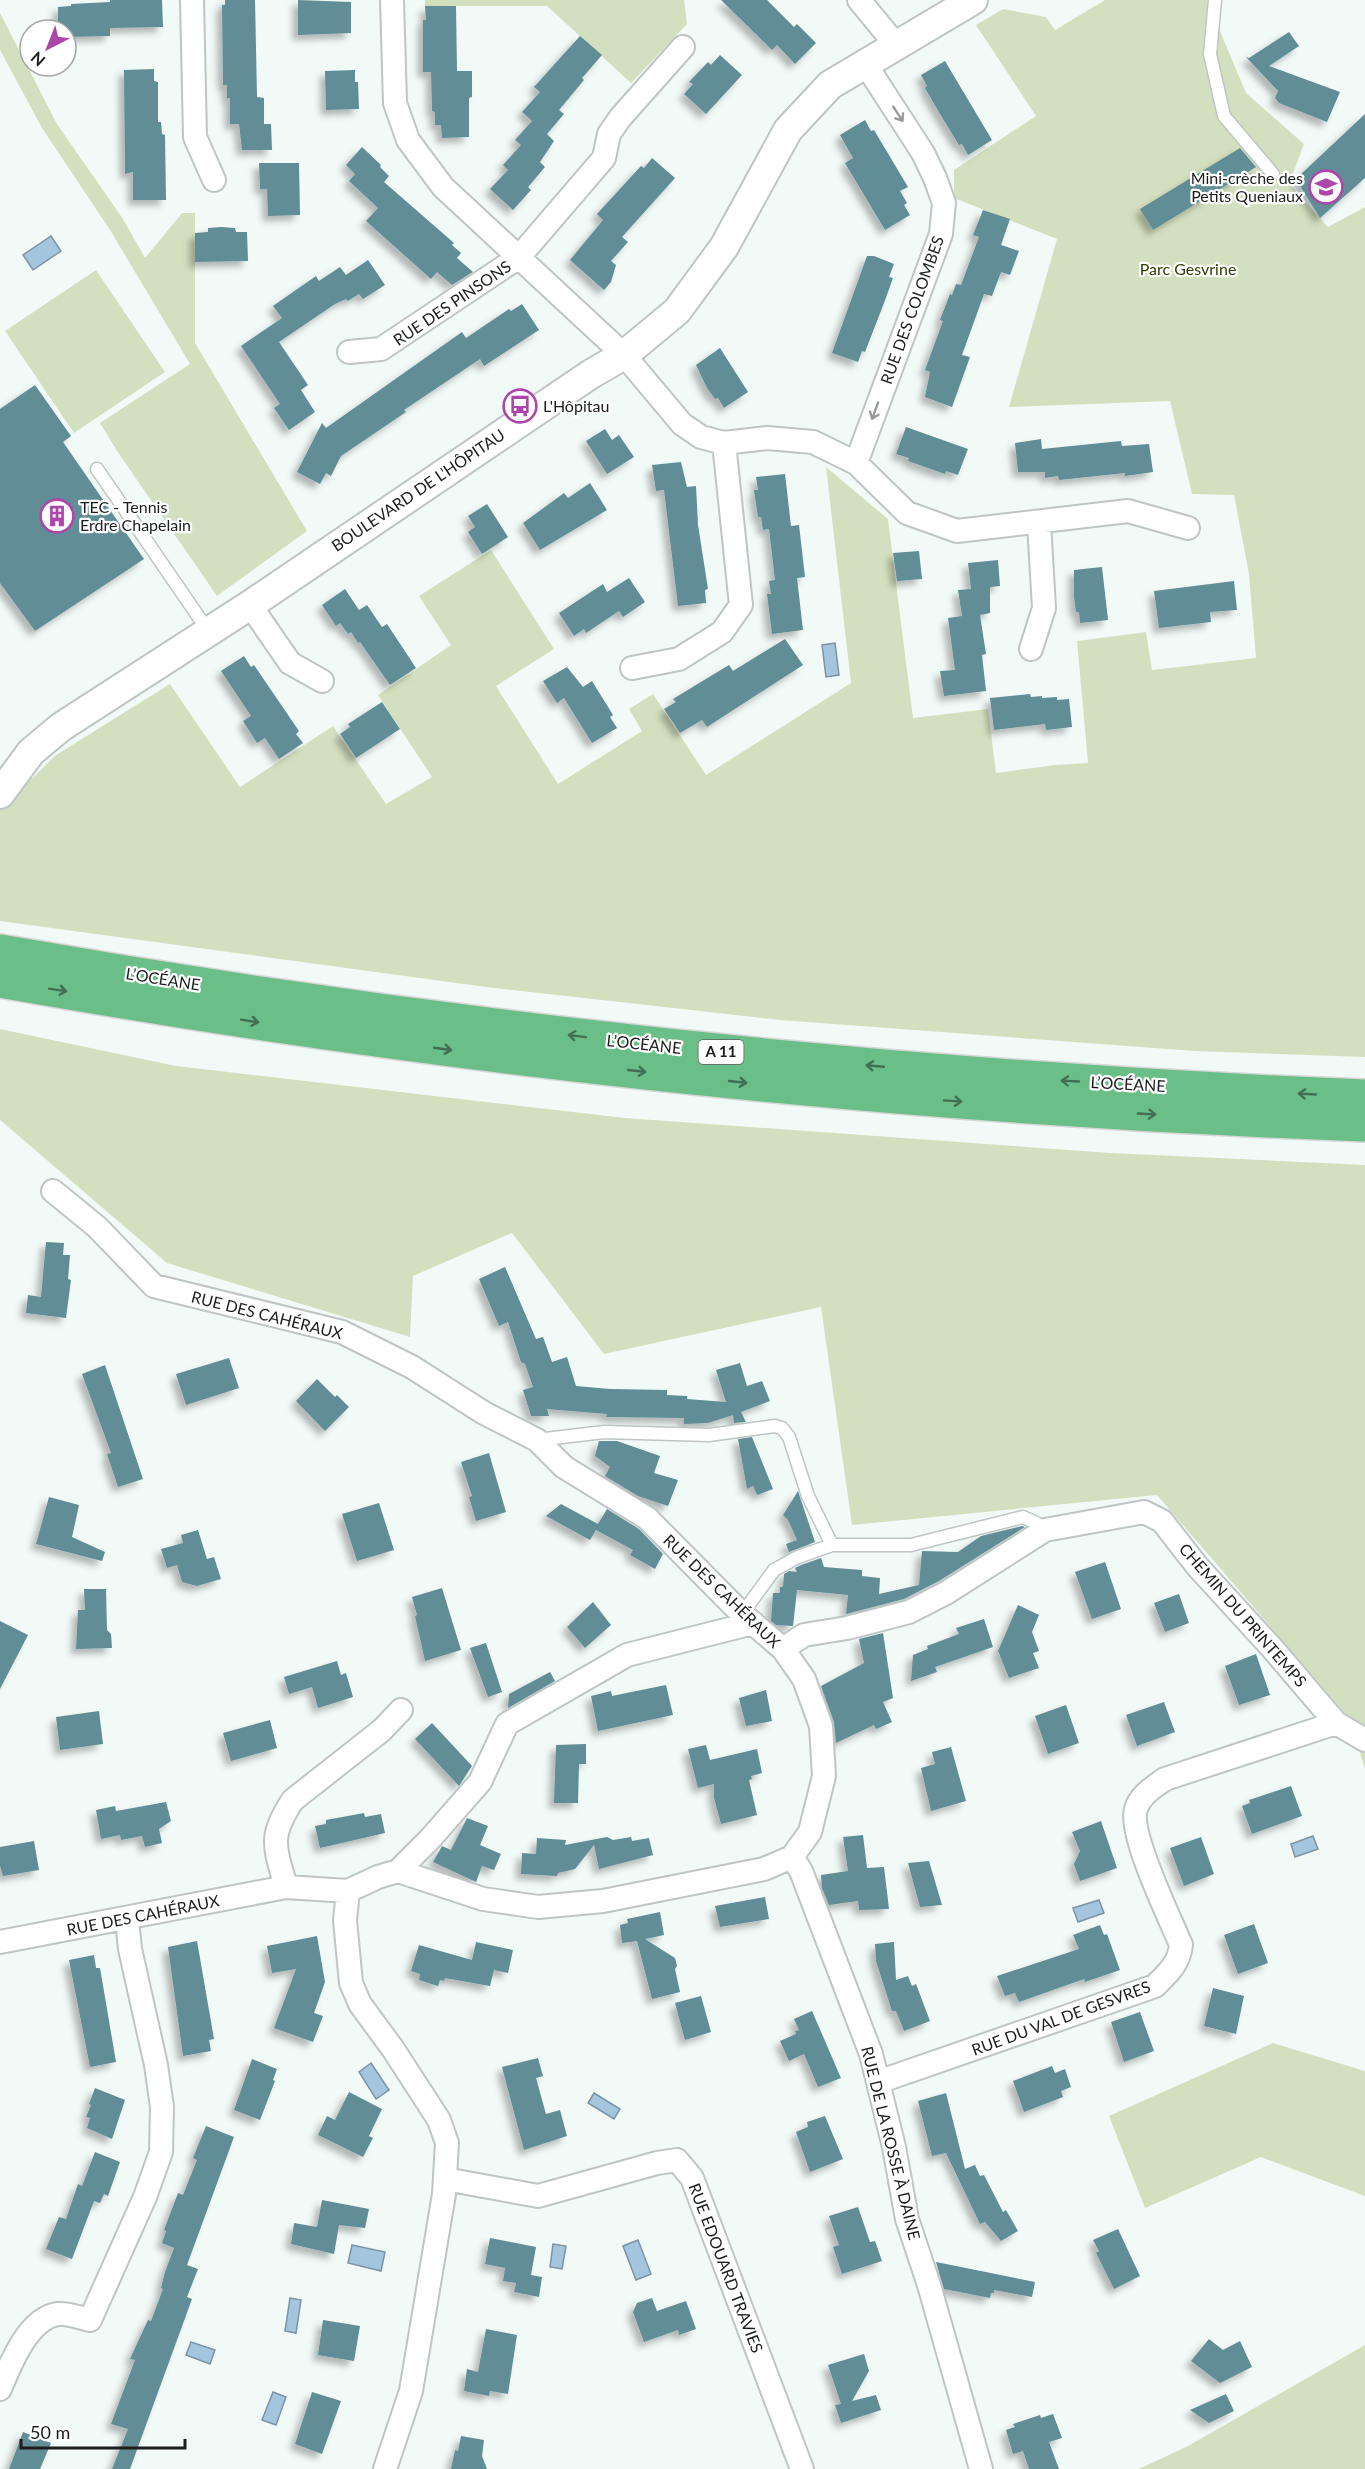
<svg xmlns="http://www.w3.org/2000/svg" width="1365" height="2469" font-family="Lato,sans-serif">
<defs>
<filter id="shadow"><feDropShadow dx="-5.5" dy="5.5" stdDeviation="3" flood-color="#0004"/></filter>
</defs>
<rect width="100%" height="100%" fill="#f2faf8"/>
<path fill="#d3e0bf" d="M425,0H684L687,24L631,83L547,6H425Z
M1105,0H1207L1246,93L1304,144L1289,184L1328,227L1365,207V1057L1195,1051L780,1020L486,987L0,921V789L16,794L56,755L170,684L240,787L333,726L386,804L432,777L378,695L451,645L419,596L491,550L554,649L496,686L558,784L642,731L629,709L653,694L706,775L851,683L826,467L888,519L913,718L988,709L996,773L1055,765L1088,763L1077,641L1146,632L1152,670L1256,658L1249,574L1234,495L1192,494L1170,401L1009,407L1057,239L954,198V170L1036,116L976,25L1003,9L1046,17L1055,30Z
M0,13L57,124L123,219L145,258L182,213H195V343L307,531L217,596L117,451L100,423L190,364L110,230L42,128L0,50Z
M96,270L165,372L74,433L5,331Z
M0,1029L176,1066L625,1118L1111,1153L1365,1165V1769L1350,1719L1157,1495L852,1525L821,1307L604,1354L512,1233L413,1276L410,1337L167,1263L0,1120Z
M1273,2043L1365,2071V2196L1261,2157L1145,2208L1109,2116Z
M1365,2345V2469H1139L1188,2446Z"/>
<path fill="#a4c5de" stroke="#7b93a4" stroke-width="1.5" d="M51,236L61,251L33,270L23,255Z
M835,643L839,675L826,677L822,645Z
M1313,1836L1318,1849L1295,1857L1291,1844Z
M1099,1900L1104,1913L1078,1922L1073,1908Z
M371,2063L389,2090L376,2099L359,2072Z
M594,2093L620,2109L614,2119L588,2103Z
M638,2240L651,2274L636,2280L623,2246Z
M553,2244L566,2246L562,2269L550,2267Z
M352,2245L385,2252L381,2271L348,2263Z
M290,2298L301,2300L296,2333L285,2331Z
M191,2342L215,2350L210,2364L186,2355Z
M273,2392L286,2397L276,2425L262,2420Z"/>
<path fill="#608d96" filter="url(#shadow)" d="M110,0H162L163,27L110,28V36L66,37V30H58V7L71,6V4L110,2Z
M225,0H255L257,97L264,98V124H271L272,150H242L239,124H230V98H227V85H223L222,5H225Z
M298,0L351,2V33L298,35Z
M721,0H767L794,27L797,24L816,43L795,64L777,45L772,50Z
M425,6H456L457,71H472V97L469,98V137L442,138L441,125H435V112L432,111L431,72H423V20H426Z
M1289,32L1299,46L1269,66L1340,92L1327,122L1279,103L1275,98L1278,91L1246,57L1249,58Z
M580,36L602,55L582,78L584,80L559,110L564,114L547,134L554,141L540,162L545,167L528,187L531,190L513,210L490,189L508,170L503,165L521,145L515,140L532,121L522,112L540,92L534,87Z
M720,55L742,75L706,114L684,94L693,84L689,82L708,62L711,65Z
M945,61L992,140L968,155L962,144L959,145L940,114L925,88L927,86L921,75Z
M154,69V81L158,82V122H161L162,134L165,135L166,200H133V172L125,174L124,70Z
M355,70V82H358L359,109L326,110L325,71Z
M1365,114V178L1320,218L1297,181L1298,177Z
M865,120L871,131L874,130L908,187L900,191L907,203L904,205L910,215L885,230L845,163L853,158L840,135Z
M362,147L381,165L380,167L389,176L384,182L454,243L452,245L461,253L457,258L473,272L452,285L437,272L431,279L366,221L378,208L349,181L355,174L346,165Z
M1240,148L1256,167L1153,230L1140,209Z
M652,158L675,178L622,237L628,242L611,261L616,265L611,282L604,290L570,260L603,220L597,214L641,166L644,168Z
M259,163H299L300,215L268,216L267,189H260Z
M983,210L1010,219L1001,245L1019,251L1010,275L1001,272L992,296L984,294L962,355L970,357L952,407L925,397L930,372L925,370L943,321L940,320L950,294L952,295L956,284L961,285L979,237L973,235Z
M221,227L235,228L236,232H247L248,261L195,262V233L208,232V228Z
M867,256H874L894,264L889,277L893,278L884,303L865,352L862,351L858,362L832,353Z
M368,260L385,285L363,299L359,294L348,301L346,299L335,304L279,342L308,385L301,390L315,412L289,430L274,408L280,404L241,346L282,318L273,306L316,276L319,281L340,267L346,275Z
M522,304L539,330L484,366L480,359L404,410L406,412L341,456L331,476L326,473L320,484L297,472L322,423L326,428L462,332L466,338L509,309L511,311Z
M720,348L748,392L724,408L718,398L715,399L707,388L696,365Z
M35,385L71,436L63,442L144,559L35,631L0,583V409Z
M906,427L968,449L958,475L946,471L945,474L908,461L909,458L896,454Z
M605,429L612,440L619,435L634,457L607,474L586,441Z
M1041,439L1042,449L1121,441L1122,446L1149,444L1153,472L1125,476V473L1059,480L1058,476L1045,478V472H1018L1015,443Z
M681,462L687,487L696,486L698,525L708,589L705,590L706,603L678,606L664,490L656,491L652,465Z
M785,474L791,526L799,525L805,577L797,578L803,630L772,634L767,594H771L769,581L775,580L769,529L763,530L761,517H758L754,490H758L756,477Z
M590,483L607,510L540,550L523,523L564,493L568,498Z
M487,504L508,537L482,554L468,532L475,527L468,516Z
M919,551L922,579L897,581L893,553Z
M998,560L1000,586L990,587V613L980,615L986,654L982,655L986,691L944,696L940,671L955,670L948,618L962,616L958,590L971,589L968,563Z
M1102,567L1108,620L1080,623L1079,612H1076L1074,597V570Z
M629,578L645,602L623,617L619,611L586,633L584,629L574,636L559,613L603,584L607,592Z
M1234,581L1237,610L1210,612L1211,622L1159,628L1154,591Z
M345,589L359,610L367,605L382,627L387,624L416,668L390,685L360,642L358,643L351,632L348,634L340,623L336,626L322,605Z
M785,639L803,665L707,727L702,720L680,733L664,709L676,702L673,699L729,665L733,671Z
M244,656L251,667L254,665L299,731L296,734L303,743L279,759L265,738L257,743L243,721L251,716L221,671Z
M567,667L583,687L592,681L613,715L610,717L617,728L592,743L564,698L557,703L543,681Z
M1030,694L1031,697L1042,696V698L1057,697V700L1069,699L1072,727L1046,730L1045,724L994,730L990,698Z
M382,702L400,729L356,758L340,734L350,727L348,724Z
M46,1242L64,1243L63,1255H70L68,1279L71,1280L66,1318L26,1313L28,1295L41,1297Z
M505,1267L536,1339L543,1337L552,1362L567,1357L576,1386L610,1389L667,1390V1395L687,1396V1399L726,1402L716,1370L740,1363L747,1386L762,1381L770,1401L741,1412L746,1422L734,1423L733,1415L708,1423L684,1424V1418L606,1417L607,1414L547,1409L549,1416H531L523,1390L533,1387L525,1364L521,1362L508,1322L499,1326L479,1279Z
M229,1358L239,1388L186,1405L176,1374Z
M105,1365L143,1479L118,1487L107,1454L111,1453L82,1374Z
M317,1379L335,1397L337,1395L349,1407L325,1431L296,1401Z
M752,1437L773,1489L757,1495L753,1486L747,1489L738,1439Z
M599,1441H617L660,1456L654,1473L678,1480L668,1506L638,1496L605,1476L610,1467L595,1456Z
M489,1453L506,1512L476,1521L469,1497L472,1496L461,1462Z
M798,1491L815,1542L789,1552L786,1544L797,1540L788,1520L783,1515Z
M49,1497L79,1505L72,1537L105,1552L102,1561L36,1544Z
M379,1503L394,1550L357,1561L342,1514Z
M561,1504L598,1524L607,1509L639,1529L663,1554L655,1569L630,1555L633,1550L596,1530L590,1540L546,1516Z
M1022,1526L1025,1527L939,1581L904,1599L846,1614L848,1595L797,1590L793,1626L776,1625L771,1621L773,1593H780V1587H783L784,1574L789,1571L797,1572L795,1568L801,1565L821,1558L824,1567L862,1570V1576L880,1578L879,1594L919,1585L922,1551L958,1552L981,1536Z
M198,1530L207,1559L214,1557L221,1579L197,1586L182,1582L177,1565L167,1568L161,1549L183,1543L181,1535Z
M1105,1562L1121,1609L1092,1619L1075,1572Z
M442,1588L461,1650L425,1661L415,1616L417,1615L412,1597Z
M84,1589H106L107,1630L111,1634L112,1648L76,1649L78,1610H85Z
M1179,1594L1189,1623L1165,1632L1154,1603Z
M593,1602L611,1625L585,1648L567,1627Z
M1018,1605L1039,1615L1032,1632L1039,1651L1033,1653L1039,1668L1009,1678L998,1651Z
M984,1619L993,1647L935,1667L937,1672L911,1681L913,1655L928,1649L927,1646L959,1634L956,1628Z
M0,1621L28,1635L0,1689Z
M883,1633L893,1698L883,1702L892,1722L876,1729L874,1725L836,1743L834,1722L821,1686L864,1663L859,1639Z
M486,1643L502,1692L488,1697L470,1648Z
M1256,1654L1270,1695L1239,1705L1225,1666Z
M337,1661L341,1675L346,1673L353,1697L318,1708L312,1687L289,1694L284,1677Z
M550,1672L555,1681L508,1708L509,1694Z
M666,1685L673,1715L598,1731L591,1696L611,1691L612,1696Z
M766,1690L772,1721L746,1726L739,1698Z
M1164,1702L1175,1732L1137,1746L1126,1715Z
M1066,1705L1079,1743L1048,1754L1035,1716Z
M99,1711L103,1744L60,1750L56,1717Z
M270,1720L277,1748L231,1761L223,1733Z
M432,1723L472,1766L459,1786L415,1739Z
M586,1744V1764H579L578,1803H554L556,1745Z
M706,1745L710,1760L757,1749L762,1773L751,1776L752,1779L749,1780L757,1815L721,1824L714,1798V1784L698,1788L688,1749Z
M951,1747L966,1801L931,1811L921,1768L935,1764L932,1752Z
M1291,1786L1302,1816L1252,1834L1242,1806L1250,1803L1249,1800Z
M166,1802L171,1821L159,1829L162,1843L145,1847L142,1836L121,1840L120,1835L101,1839L96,1810L115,1806L116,1811Z
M364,1813L365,1817L381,1814L385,1833L320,1848L315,1826L326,1824V1820Z
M467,1818L488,1826L480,1845L501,1854L494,1870L482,1866L476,1882L433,1862L442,1846L451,1850Z
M1101,1821L1117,1868L1080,1881L1074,1864L1080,1851L1072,1832Z
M863,1835L867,1868L884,1867L889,1909L859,1910L858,1901L829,1905L822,1888L821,1875L848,1871L843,1837Z
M607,1837L613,1840L631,1837L632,1841L649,1838L653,1855L599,1869L594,1845L575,1869L558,1873L557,1876L521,1874L522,1853L536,1854L537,1838L566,1840L565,1845Z
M1201,1837L1214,1874L1184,1886L1170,1848Z
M34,1841L39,1870L3,1876L0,1866V1847Z
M929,1861L942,1905L920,1907L908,1863Z
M765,1897L769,1919L720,1927L715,1906Z
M660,1912L664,1935L645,1939L675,1958L677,1966L675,1969L680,1992L652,1999L637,1941L622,1943L620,1925L628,1923L627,1919Z
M1254,1924L1268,1963L1238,1974L1224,1935Z
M1100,1925L1104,1935L1107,1934L1120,1970L1085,1982L1084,1979L1019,2002L1015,1993L1005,1996L997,1976L1079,1949L1073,1935Z
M317,1936L325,1982L314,2013L323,2016L313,2042L274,2028L296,1969L272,1973L267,1946Z
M197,1941L214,2039L209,2040L211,2051L183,2056L168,1947Z
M476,1942L513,1950L508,1973L494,1970L490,1986L445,1978L444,1981L440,1980L438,1986L419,1980L420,1974L411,1971L419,1945L472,1960Z
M894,1942L896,1980L908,1976L912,1986L916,1984L930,2021L904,2031L896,2011H892L876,1961L875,1944Z
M94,1955L96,1968H100L116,2062L90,2067L69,1960Z
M1213,1988L1244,1996L1236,2034L1204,2026Z
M701,1996L711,2032L685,2040L675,2003Z
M812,2011L841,2078L818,2087L804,2054L789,2061L780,2041L796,2034L795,2031L799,2030L794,2019Z
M1140,2012L1154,2051L1124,2062L1111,2022Z
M538,2058L543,2076L536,2078L546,2114L560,2110L567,2136L524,2150L502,2067Z
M252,2059L277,2069L273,2080L275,2081L260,2120L234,2110Z
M1052,2066L1055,2073L1065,2069L1071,2087L1061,2091L1063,2097L1024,2112L1013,2081Z
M95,2088L125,2100L112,2139L87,2128L90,2118L86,2117L91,2105L89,2104Z
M349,2092L382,2109L369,2136L373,2138L363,2157L318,2135L327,2116L335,2120Z
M946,2093L965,2169L975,2165L980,2176L984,2175L1003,2212L1006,2210L1018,2231L1001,2241L985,2222L980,2224L946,2153L932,2156L918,2101Z
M825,2116L843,2159L810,2172L796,2132L808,2127L807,2122Z
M206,2126L234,2137L187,2265L198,2269L187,2297L192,2299L130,2469H112L128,2429L111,2424L135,2360L130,2359L148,2320L151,2321L163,2289L161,2288L165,2272L174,2248L162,2243L166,2231L164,2230L178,2193L183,2195L197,2160L193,2158Z
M95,2152L120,2162L108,2196L104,2194L100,2203L94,2201L72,2259L46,2249L59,2217L66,2219L78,2184L82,2186Z
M322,2200L369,2209L365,2228L339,2225L334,2254L291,2244L294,2223L317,2227Z
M858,2207L870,2242L875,2241L882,2261L842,2274L833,2247L839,2245L829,2216Z
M1118,2229L1140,2276L1114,2289L1096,2253L1099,2251L1093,2240Z
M490,2238L536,2247L531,2275L542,2277L539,2297L514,2292L516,2283L503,2281L505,2268L485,2264Z
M936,2262L1035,2282L1032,2297L994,2290V2293H991L990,2298L944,2289Z
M652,2298L657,2311L686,2301L696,2329L679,2335L678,2330L644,2342L633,2312L637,2303Z
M323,2320L360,2326L354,2361L318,2355Z
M486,2329L517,2335L508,2394L490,2391L489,2396L464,2391L467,2369L478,2372Z
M1209,2339L1223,2350L1240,2341L1252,2367L1220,2383L1191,2361Z
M864,2354L869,2371L852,2401L876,2395L881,2410L841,2423L835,2405L841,2404L828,2365Z
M312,2392L341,2401L322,2454L295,2444Z
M1226,2394L1234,2411L1209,2423L1190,2410Z
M1053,2414L1062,2438L1049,2442L1059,2469H1029L1023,2451L1013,2454L1006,2430L1015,2427L1013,2424L1040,2415L1041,2418Z
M23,2432L51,2443L40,2469H9Z
M461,2436L484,2440L482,2456L487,2469H451L455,2450L458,2451Z"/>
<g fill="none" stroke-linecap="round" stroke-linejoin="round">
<defs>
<path id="service" d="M1215,0L1210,54L1224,116L1273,174
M97,469L209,632
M537,1440L604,1432L709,1435L775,1426L782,1428L789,1437L808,1496L832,1545H911L1023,1517L1036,1523L1045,1530
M742,1614L774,1570L798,1557L832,1545"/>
<path id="minor" d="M192,0L195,137L214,180
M392,0L395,103L408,140L443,187L624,355L682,424L701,437L724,443L767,438L813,442L856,463L907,513L957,531L1128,511L1188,528
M859,0L896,45
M349,352L381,349L519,257L604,158L609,134L620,118L683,47
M856,463L941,234L944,203L935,178L923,153L866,65
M250,605L290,663L322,681
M1031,649L1044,608L1039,523
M632,668L679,659L722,632L741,605L724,443
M783,1649L804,1635L847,1628L909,1612L946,1593L1045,1530L1144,1512L1162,1521L1197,1566L1272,1648L1336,1723L1365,1740
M792,1857L801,1871L871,2054L894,2147L907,2219L929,2285L981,2469
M398,1871L430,1839L480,1782L507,1724L627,1655L753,1623
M286,1887C275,1847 268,1837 293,1800L382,1730L401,1710
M348,1891L345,1920L351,1983L360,2004L393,2049L439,2120L447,2143L444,2194L411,2391L385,2469
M0,1942L286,1887L348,1891L378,1877L398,1871L483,1899L538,1907L603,1901L764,1869L792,1857L810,1832L824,1776L821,1726L804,1679L783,1649L742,1614L647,1518L564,1467L537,1440L484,1413L412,1367L342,1332L154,1286L97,1227L53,1191
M878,2082L1155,1986C1168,1973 1179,1964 1181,1945C1170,1918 1128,1833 1136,1809C1140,1795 1154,1787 1165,1779L1336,1723
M445,2179L538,2196L657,2163L677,2160L692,2178L802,2469
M0,2389C10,2365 28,2318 58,2314C67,2313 81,2318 90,2320L145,2197L161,2152L162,2107L156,2065L130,1949L127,1919"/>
<path id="tertiary" d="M0,794L31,752L61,727L250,605L591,374L624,355L677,311L724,247L788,130L830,85L973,0"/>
<path id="motorway" d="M0,951C452,1030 907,1078 1365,1096
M0,981C451,1061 908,1108 1365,1125"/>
</defs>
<use href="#service" stroke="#bec5c4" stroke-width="15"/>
<use href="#minor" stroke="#bec5c4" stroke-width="26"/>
<use href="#tertiary" stroke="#bec5c4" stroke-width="32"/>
<use href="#motorway" stroke="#d6d6d6" stroke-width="36"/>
<use href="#service" stroke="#fff" stroke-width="12"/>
<use href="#minor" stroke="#fff" stroke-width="22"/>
<use href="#tertiary" stroke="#fff" stroke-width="28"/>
<use href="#motorway" stroke="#69bf87" stroke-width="33"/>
</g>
<defs><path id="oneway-shaft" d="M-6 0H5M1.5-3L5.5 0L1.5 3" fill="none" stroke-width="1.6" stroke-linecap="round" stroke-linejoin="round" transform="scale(1.5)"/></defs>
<g stroke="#989a99">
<use href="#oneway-shaft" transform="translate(898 114) rotate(57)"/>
<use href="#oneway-shaft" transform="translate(875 411) rotate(110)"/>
</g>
<g stroke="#426e52">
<use href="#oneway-shaft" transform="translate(58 990) rotate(9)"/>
<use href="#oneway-shaft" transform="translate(250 1021) rotate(9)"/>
<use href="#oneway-shaft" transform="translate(577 1036) rotate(-173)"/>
<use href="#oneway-shaft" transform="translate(443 1049) rotate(8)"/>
<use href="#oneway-shaft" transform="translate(875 1066) rotate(-175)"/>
<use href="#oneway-shaft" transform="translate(637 1071) rotate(6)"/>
<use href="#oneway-shaft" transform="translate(1070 1081) rotate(-177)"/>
<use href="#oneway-shaft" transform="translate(738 1082) rotate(6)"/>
<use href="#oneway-shaft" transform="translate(1307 1094) rotate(-177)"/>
<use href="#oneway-shaft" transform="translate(953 1101) rotate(4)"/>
<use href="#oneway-shaft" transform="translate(1147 1114) rotate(3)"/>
</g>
<defs>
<symbol id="school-ring" viewBox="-11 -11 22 22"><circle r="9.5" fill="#fff" stroke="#ac46aa" stroke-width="1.5"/><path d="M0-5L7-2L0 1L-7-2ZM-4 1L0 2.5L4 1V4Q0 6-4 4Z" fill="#ac46aa"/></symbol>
<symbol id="bus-ring" viewBox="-11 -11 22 22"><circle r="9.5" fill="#fff" stroke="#ac46aa" stroke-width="1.5"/><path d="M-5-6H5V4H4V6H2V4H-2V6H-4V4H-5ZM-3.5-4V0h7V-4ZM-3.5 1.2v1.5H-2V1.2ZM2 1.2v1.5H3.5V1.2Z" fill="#ac46aa"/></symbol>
<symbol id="building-ring" viewBox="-11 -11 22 22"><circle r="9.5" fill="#fff" stroke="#ac46aa" stroke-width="1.5"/><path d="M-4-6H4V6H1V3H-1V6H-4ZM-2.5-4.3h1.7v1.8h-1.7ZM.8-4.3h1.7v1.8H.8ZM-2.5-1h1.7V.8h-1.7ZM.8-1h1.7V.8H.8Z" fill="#ac46aa"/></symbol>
</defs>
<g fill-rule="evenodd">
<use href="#school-ring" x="1307" y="168" width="38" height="38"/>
<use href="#bus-ring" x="501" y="387" width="38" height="38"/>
<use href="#building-ring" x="38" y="497" width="38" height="38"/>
</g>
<g text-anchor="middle" stroke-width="4.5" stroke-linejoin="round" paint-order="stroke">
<rect fill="#fff" stroke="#5f6261" stroke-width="1.5" x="698.5" y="1040" width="45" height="24" rx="4.5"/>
<g font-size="15" font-weight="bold" fill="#1b1e1d">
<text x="721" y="1057">A 11</text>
</g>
<g font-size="16" fill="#1b1e1d" stroke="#fff" text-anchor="start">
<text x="1303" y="184" text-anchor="end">Mini-crèche des<tspan x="1303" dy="18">Petits Queniaux</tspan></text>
<text x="543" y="412">L'Hôpitau</text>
<text x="80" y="513">TEC - Tennis<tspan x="80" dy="18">Erdre Chapelain</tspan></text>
</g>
<g font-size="16" fill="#2e3e04" stroke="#fff">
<text x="1188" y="275">Parc Gesvrine</text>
</g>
<g font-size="16" fill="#1b1e1d" stroke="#fff">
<text transform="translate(452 303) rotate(-34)" y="6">RUE DES PINSONS</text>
<text transform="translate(912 310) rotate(-70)" y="6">RUE DES COLOMBES</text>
<text transform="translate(418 490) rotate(-34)" y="6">BOULEVARD DE L'HÔPITAU</text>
<text transform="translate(163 979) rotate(9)" y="6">L’OCÉANE</text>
<text transform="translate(644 1044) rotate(6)" y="6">L’OCÉANE</text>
<text transform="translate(1128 1084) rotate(3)" y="6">L’OCÉANE</text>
<text transform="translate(267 1315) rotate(14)" y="6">RUE DES CAHÉRAUX</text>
<text transform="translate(722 1591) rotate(44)" y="6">RUE DES CAHÉRAUX</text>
<text transform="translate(1243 1615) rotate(49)" y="6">CHEMIN DU PRINTEMPS</text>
<text transform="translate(143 1915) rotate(-11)" y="6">RUE DES CAHÉRAUX</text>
<text transform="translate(1061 2018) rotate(-20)" y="6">RUE DU VAL DE GESVRES</text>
<text transform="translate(891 2143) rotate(76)" y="6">RUE DE LA ROSSE À DAINE</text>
<text transform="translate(726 2268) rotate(69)" y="6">RUE EDOUARD TRAVIES</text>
</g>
</g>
<g transform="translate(48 48) rotate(222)"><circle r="28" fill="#ffffff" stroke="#a4a5a5" stroke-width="1.5"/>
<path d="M0-4.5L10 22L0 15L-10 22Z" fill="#ac46aa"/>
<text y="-9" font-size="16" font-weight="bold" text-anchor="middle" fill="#1b1e1d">N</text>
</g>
<path d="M21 2439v9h164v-9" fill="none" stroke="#1b1e1d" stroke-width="3"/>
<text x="30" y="2439" font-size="18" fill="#1b1e1d" stroke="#ffffff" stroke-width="4.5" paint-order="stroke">50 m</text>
</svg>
